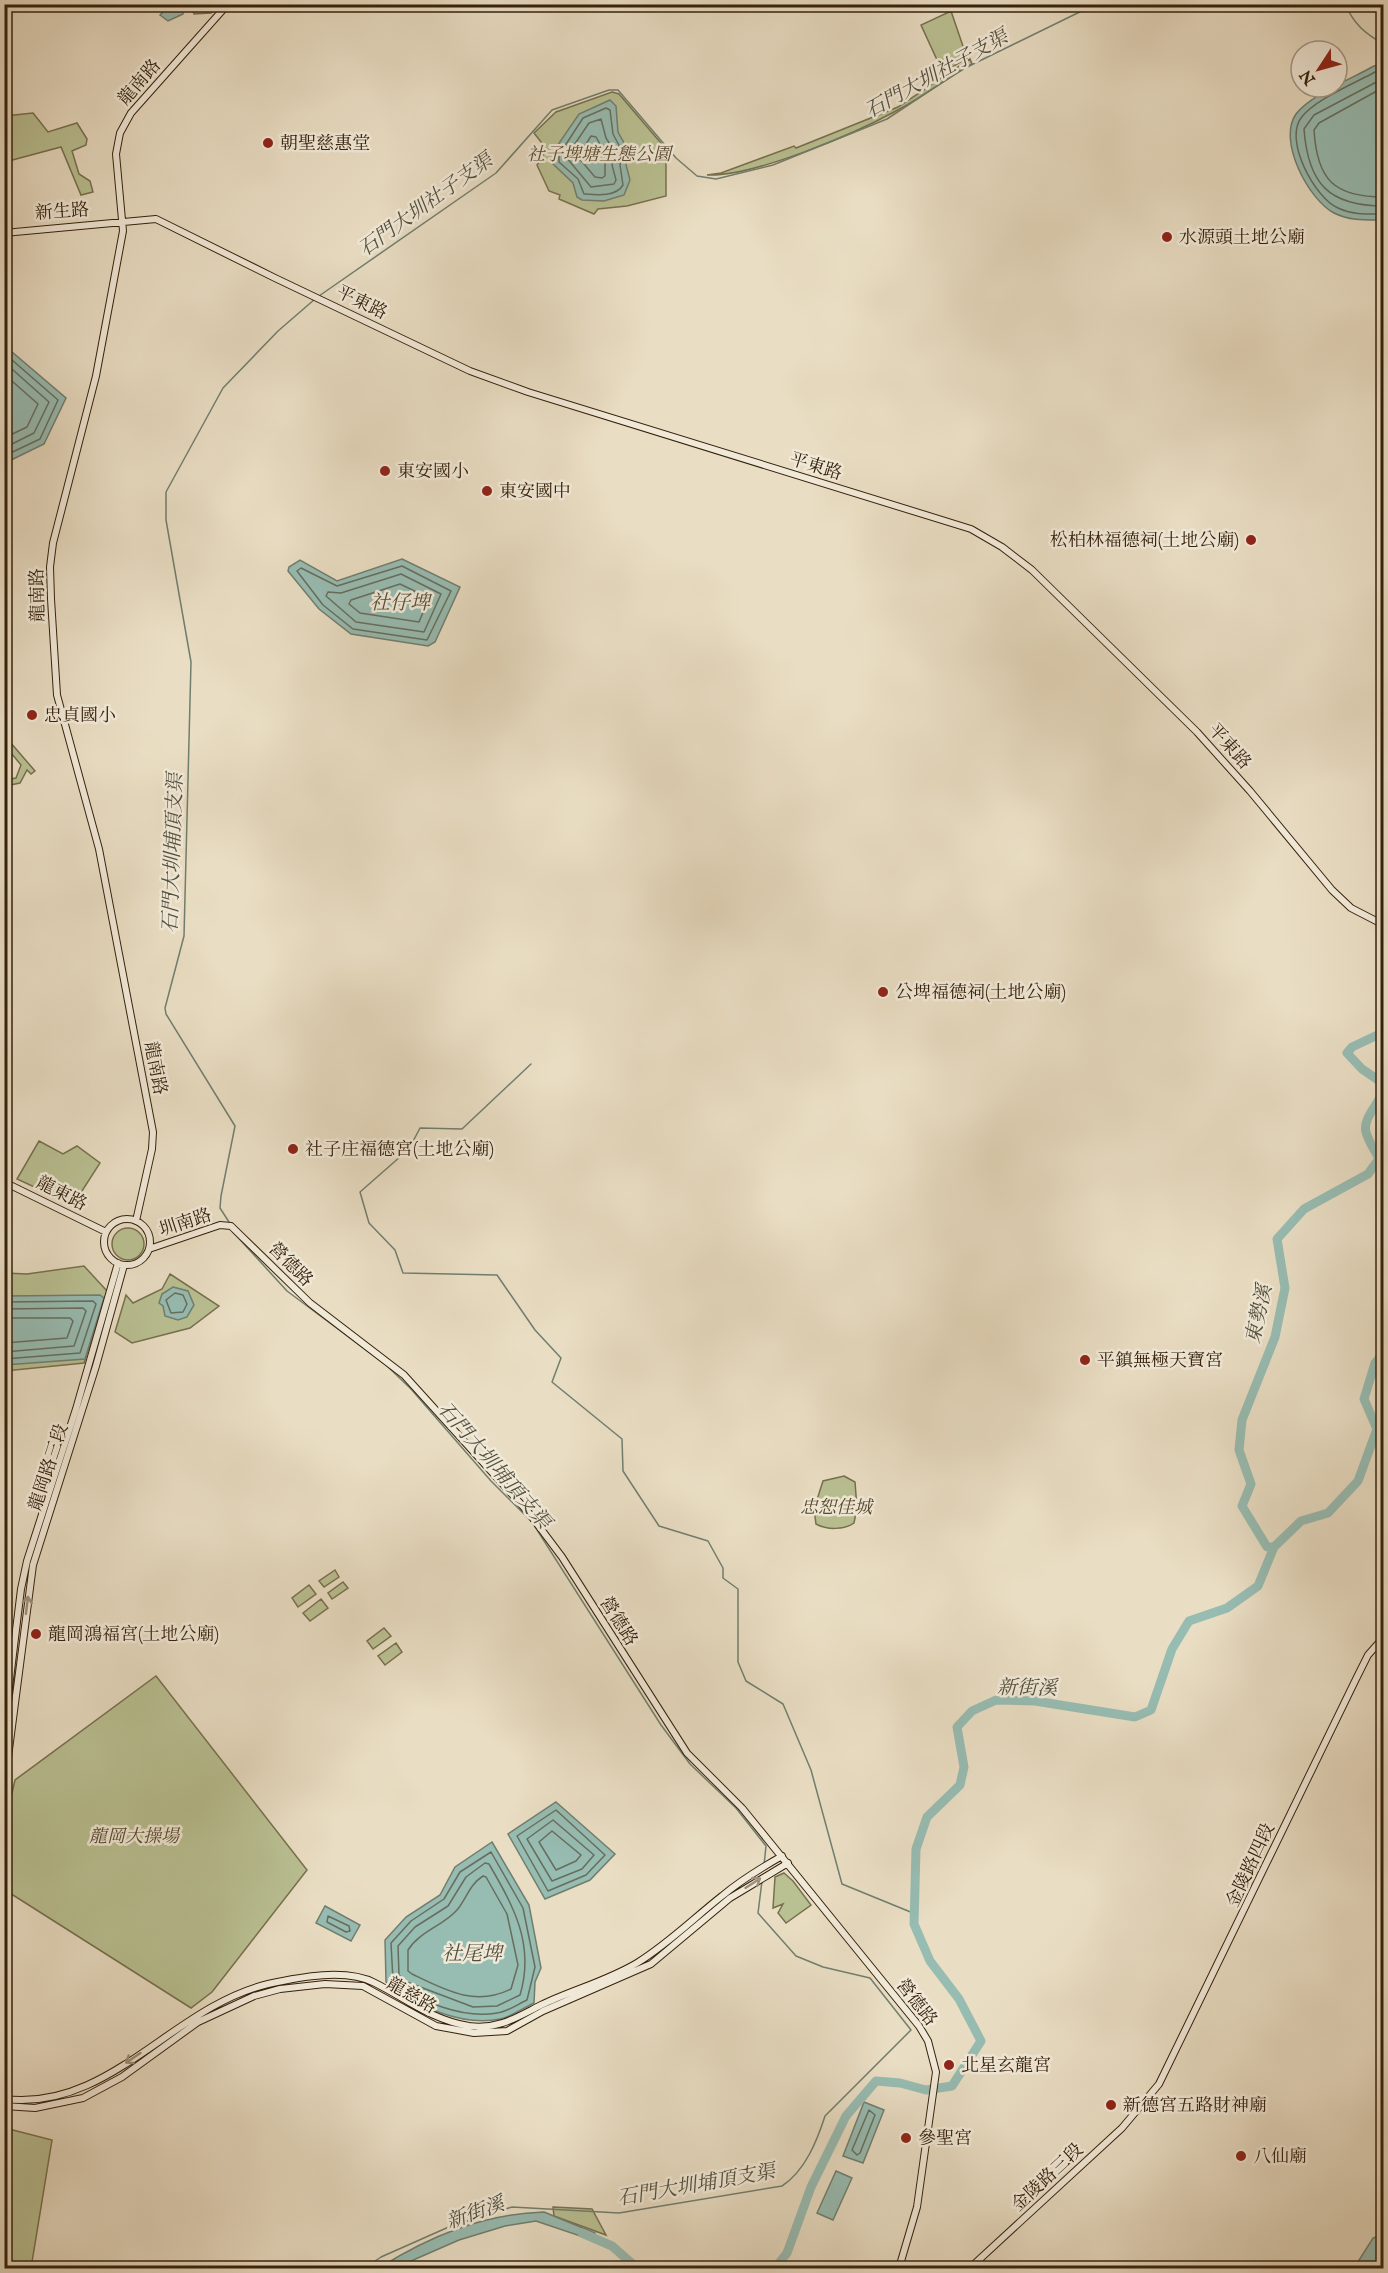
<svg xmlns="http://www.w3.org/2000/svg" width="1388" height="2273" font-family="'IM FELL English','Noto Serif TC',serif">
<rect width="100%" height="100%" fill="#e9ddc3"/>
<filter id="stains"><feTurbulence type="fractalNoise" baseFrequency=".00333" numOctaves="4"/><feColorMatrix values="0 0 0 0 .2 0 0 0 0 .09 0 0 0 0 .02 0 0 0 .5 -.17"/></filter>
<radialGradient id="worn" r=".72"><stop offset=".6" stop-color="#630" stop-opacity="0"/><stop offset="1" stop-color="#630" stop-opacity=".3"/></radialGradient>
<path fill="#b9c092" stroke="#77704e" stroke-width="1.5" d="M191,5H222L211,13L194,14Z
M951,11L967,58L943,73L921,25Z
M970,59L972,64C947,78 923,97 896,111C854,134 753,177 707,175L721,173L794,146L796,148L898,107Z
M612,92L619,94L666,149V196L627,206L598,209L594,214L559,199L560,195L549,191L537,165L543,156L545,147L534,133L556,112Z
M33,113L48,132L77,123L87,139L86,145L72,151L79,174L90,181L93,192L81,195L61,147L5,162V116Z
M4,735L35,771L31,774L27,770L20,783L5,786V780L16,778L21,765L12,754L5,761Z
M39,1141L63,1154L77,1146L100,1163L73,1205L17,1179Z
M112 1244a16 16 0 1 1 32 0a16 16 0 1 1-32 0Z
M84,1266L107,1291L84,1363L5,1371V1273L27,1274Z
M170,1274L219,1306L190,1328L132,1343L115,1332L126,1295L133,1303L162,1289Z
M844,1476L855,1482L857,1508L854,1523C844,1530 827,1530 816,1524L814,1509L823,1481Z
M335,1570L339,1577L324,1587L319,1581Z
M343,1582L348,1588L332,1599L328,1593Z
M309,1585L316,1594L298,1607L292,1598Z
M321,1599L328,1608L310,1621L303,1613Z
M384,1628L391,1636L373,1649L367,1641Z
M396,1643L402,1652L385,1665L378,1656Z
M156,1676L307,1870L212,1992L191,2008L5,1890V1823L15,1780Z
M784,1873L793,1881L811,1905L786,1923L778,1913L783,1904L773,1908L775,1877Z
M5,2128L52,2140L31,2268H5Z
M553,2207L592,2209L606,2235L554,2216Z"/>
<path fill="#97bcb2" stroke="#707e6f" stroke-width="1.5" d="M182,5L183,14L168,21L160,15L168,7Z
M1383,65V220C1366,220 1350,221 1334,213C1309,200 1277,141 1296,114C1310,95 1353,78 1374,66Z
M610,100L616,106L618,132L628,150L626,165L630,180L624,195L604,201L582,200L577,197L573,183L552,163L555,149L579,114Z
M5,346L66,398L44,444L5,463Z
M402,559L460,587L435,642L428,646L351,634L319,609L288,571L289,567L300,560L337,581Z
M173,1287L188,1291L194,1305L187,1317L178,1320L165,1316L163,1306L159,1303L162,1294Z
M100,1295L104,1298L85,1359L5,1365V1296Z
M556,1802L615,1854L590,1880L545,1899L508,1834Z
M492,1842L529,1905L541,1968L535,1982L534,2003C523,2008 511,2017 500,2019C463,2027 414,2006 386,1982L385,1940L406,1917L440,1895L455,1867Z
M325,1906L360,1925L351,1941L316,1923Z
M864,2102L884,2110L863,2163L843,2156Z
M836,2171L852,2178L833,2220L817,2213Z
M544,2212L595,2233L589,2239L536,2221L505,2226L459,2240L395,2268H379C430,2236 483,2214 544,2212Z
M1383,2234V2268H1354L1373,2238Z"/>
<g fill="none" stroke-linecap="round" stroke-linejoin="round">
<path stroke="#666e5e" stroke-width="1.5" d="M1384,71L1375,72C1355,83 1314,100 1301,118C1284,141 1315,198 1338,208C1353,215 1368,214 1384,214
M1384,78L1314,115L1304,129C1308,184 1329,206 1384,206
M1384,87L1319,123L1314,130C1317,180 1334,197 1384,197
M606,108L610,110L613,134L622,151L620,165L623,185C616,197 597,195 584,194L578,179L559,162V155L583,118Z
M601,119L606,138L615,152L612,165L616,180L614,184L591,187L566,157L589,123Z
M591,136L596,137L605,153V176L602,178L595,177L578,157Z
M4,353L58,400L40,439L4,456
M4,362L49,402L34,433L4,448
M4,374L38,404L27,427L4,438
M402,566L451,591L427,640L353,629L323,605L297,571L301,568L337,586Z
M401,574L441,594L424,632L356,622L326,596L328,592L341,593Z
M400,584L429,598L419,622L360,613L349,604L351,600Z
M175,1293L183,1295L187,1304L183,1312L171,1313L166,1300Z
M4,1302L93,1301L96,1304L80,1353L4,1359
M4,1309L83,1308L86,1311L74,1346L4,1352
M4,1318H70L73,1321L67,1338L4,1343
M556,1810L605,1855L586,1875L548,1891L517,1836Z
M553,1820L594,1855L582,1869L552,1881L527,1839Z
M552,1831L581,1855L576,1861L556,1870L539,1842Z
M491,1852L523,1908L535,1967L527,2000C518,2004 507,2012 497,2013C464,2019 418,2002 393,1980L391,1943L411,1921L444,1899L460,1872Z
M485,1863L489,1864C514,1907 535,1945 520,1995L497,2006L473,2007L407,1982L399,1975L398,1946L415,1927L448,1906L466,1877Z
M483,1876L486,1877L507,1914L518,1965L511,1989C475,2007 445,1990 412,1974L408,1971V1950C420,1931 443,1926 457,1910C467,1898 469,1885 483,1876Z
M328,1916L349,1926L350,1931L346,1932L327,1922Z
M869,2110L875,2115L860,2153L857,2155L852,2150Z"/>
<path stroke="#707e6f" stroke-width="1.5" d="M1345,4C1354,24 1365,34 1384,44
M319,296L496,173L552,110L609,90H618L676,158L697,176L716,179L773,165L887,119L961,70L1096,4
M531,1064L462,1129L420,1128L409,1149L360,1192L369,1223L395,1250L403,1273L497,1275L535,1330L561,1358L552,1382L622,1439L623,1471L659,1526L708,1541L723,1568V1578L738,1589V1662L746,1681L783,1704L811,1770L842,1884L913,1913
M229,1222L220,1208L221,1196L235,1126L166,1014L165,1008L184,936L191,662L166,520V492L223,388L278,331L315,299
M233,1232L287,1291L386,1365L411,1389L491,1481L532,1522L661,1725L690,1764L736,1808L766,1846L764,1865
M365,2268L381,2257L451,2226L512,2207L619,2213L782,2186C805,2171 817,2141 825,2116L911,2030L870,1978L823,1967L796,1956L758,1913L762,1881"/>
<path stroke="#97bcb2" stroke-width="9" d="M1384,1032L1352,1047L1347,1053L1362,1069L1384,1084
M1274,1547H1267L1242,1506L1251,1484L1239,1450L1242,1420L1275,1337L1285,1288L1277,1239L1304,1209L1368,1174L1379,1159C1375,1150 1368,1141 1366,1132C1362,1118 1381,1102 1384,1088
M582,2233L612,2246L637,2268
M775,2268L787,2253L811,2187L846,2116L876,2081L900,2083L926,2090L952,2086L981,2041L959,1999L930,1961L914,1924L916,1849L927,1817L960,1785L964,1767L957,1727L972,1711L996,1700L1035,1701L1135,1717L1151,1710L1172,1649L1189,1621L1227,1608L1258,1586L1274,1547L1301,1521L1328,1513L1358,1481L1377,1429L1364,1399L1375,1363L1384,1353"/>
<defs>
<path id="secondary" d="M4,233L156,219L275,278L470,371L528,392L971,529L1002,547L1032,570L1197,732L1250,791L1332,890L1351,908L1384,925
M4,1182L106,1232
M104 1242a23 23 0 1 1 46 0a23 23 0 1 1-46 0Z
M136,1221L152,1149L153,1132L99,849L57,695L51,599L50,567L53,543L96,376L123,231L116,154L120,133L131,113L228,4
M149,1249L220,1225L231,1226L310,1303L404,1375L529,1513L562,1557L687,1753L742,1808L919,2026L928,2041L936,2072L917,2207L899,2268
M4,1728L21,1589L27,1561L76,1409L118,1263
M4,1788L33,1565L96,1366L124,1265
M4,2099C109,2112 172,2007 268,1984C300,1977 346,1968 375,1983C407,1999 432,2020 469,2026C498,2030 517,2017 541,2005C572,1990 607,1981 637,1963C668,1944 694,1918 722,1896C741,1880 761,1868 782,1856
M4,2106L35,2108L83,2098L122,2077L198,2022L254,1996L280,1989L325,1984L363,1986L436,2026L474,2033L507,2031L543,2011L651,1964L730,1898L788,1863
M970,2268L1122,2128L1159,2084L1356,1679L1368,1655L1384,1637"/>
</defs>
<use href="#secondary" stroke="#35210b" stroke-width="8"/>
<use href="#secondary" stroke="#f1e9d8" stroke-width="6"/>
</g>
<defs><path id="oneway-shaft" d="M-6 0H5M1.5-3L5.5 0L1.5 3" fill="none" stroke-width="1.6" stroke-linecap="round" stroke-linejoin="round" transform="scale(1.5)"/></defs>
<g stroke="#9c8f7c">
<use href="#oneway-shaft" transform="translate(27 1605) rotate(-83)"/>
<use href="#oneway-shaft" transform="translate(753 1883) rotate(-33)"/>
<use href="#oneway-shaft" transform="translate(133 2058) rotate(146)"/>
</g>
<g fill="#8f2418" stroke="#f1e9d8" stroke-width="2">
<circle cx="268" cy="143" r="6"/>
<circle cx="1167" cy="237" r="6"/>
<circle cx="385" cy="471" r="6"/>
<circle cx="487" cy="491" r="6"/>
<circle cx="1251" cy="540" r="6"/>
<circle cx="32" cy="715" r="6"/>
<circle cx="883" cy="992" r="6"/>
<circle cx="293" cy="1149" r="6"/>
<circle cx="1085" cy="1360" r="6"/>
<circle cx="36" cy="1634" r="6"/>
<circle cx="949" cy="2065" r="6"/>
<circle cx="1111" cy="2105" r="6"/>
<circle cx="906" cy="2138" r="6"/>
<circle cx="1241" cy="2156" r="6"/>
</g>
<g text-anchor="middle" stroke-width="5" stroke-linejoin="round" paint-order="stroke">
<g font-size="18" fill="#35210b" stroke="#f1e9d8">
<text transform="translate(139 82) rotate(-49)" y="6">龍南路</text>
<text transform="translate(62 211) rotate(-4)" y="6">新生路</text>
<text transform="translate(362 302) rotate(26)" y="6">平東路</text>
<text transform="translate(816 466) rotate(17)" y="6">平東路</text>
<text transform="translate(37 595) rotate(-91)" y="6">龍南路</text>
<text transform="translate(1230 746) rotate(48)" y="6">平東路</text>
<text transform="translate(156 1068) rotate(79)" y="6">龍南路</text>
<text transform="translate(62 1193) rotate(27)" y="6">龍東路</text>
<text transform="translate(185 1222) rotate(-18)" y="6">圳南路</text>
<text transform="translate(291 1264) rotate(45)" y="6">營德路</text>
<text transform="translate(48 1467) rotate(-72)" y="6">龍岡路三段</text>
<text transform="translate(619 1621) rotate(58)" y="6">營德路</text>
<text transform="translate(1250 1865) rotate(-65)" y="6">金陵路四段</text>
<text transform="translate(412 1995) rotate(30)" y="6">龍慈路</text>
<text transform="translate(917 2002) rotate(52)" y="6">營德路</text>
<text transform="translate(1047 2177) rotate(-43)" y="6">金陵路三段</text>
</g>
<g font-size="18" fill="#35210b" stroke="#f1e9d8" text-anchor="start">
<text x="280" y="149">朝聖慈惠堂</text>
<text x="1179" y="243">水源頭土地公廟</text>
<text x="397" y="477">東安國小</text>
<text x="499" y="497">東安國中</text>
<text x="1239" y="546" text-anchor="end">松柏林福德祠(土地公廟)</text>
<text x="44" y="721">忠貞國小</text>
<text x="895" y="998">公埤福德祠(土地公廟)</text>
<text x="305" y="1155">社子庄福德宮(土地公廟)</text>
<text x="1097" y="1366">平鎮無極天寶宮</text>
<text x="48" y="1640">龍岡鴻福宮(土地公廟)</text>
<text x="961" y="2071">北星玄龍宮</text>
<text x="1123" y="2111">新德宮五路財神廟</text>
<text x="918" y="2144">參聖宮</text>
<text x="1253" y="2162">八仙廟</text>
</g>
<g font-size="18" font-style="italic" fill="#56492d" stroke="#f1e9d8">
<text x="599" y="160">社子埤塘生態公園</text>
<text x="836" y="1513">忠恕佳城</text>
<text x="134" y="1842">龍岡大操場</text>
</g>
<g font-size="20" font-style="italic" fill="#52503d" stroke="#f1e9d8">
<text transform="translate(936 73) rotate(-29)" y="7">石門大圳社子支渠</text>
<text transform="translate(425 204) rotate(-36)" y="7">石門大圳社子支渠</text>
<text x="400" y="609">社仔埤</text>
<text transform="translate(172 853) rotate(-88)" y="7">石門大圳埔頂支渠</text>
<text transform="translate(1258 1314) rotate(-78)" y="7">東勢溪</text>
<text transform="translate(495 1465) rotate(49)" y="7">石門大圳埔頂支渠</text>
<text transform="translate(1027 1687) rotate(1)" y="7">新街溪</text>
<text x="472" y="1960">社尾埤</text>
<text transform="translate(696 2184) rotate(-10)" y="7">石門大圳埔頂支渠</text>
<text transform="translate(475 2212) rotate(-19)" y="7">新街溪</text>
</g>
</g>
<rect width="1388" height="2273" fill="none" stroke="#e9ddc3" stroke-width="24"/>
<rect x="6" y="6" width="1376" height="2261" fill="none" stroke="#35210b" stroke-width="3"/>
<rect x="12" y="12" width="1364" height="2249" fill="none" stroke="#35210b" stroke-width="1.5"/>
<g transform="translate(1319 69) rotate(234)"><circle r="28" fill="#f1e9d8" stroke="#a69986" stroke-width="1.5"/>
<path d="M0-4.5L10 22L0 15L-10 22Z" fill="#8f2418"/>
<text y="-9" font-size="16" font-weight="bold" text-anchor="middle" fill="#35210b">N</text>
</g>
<rect width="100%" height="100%" filter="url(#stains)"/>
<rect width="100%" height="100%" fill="url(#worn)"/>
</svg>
